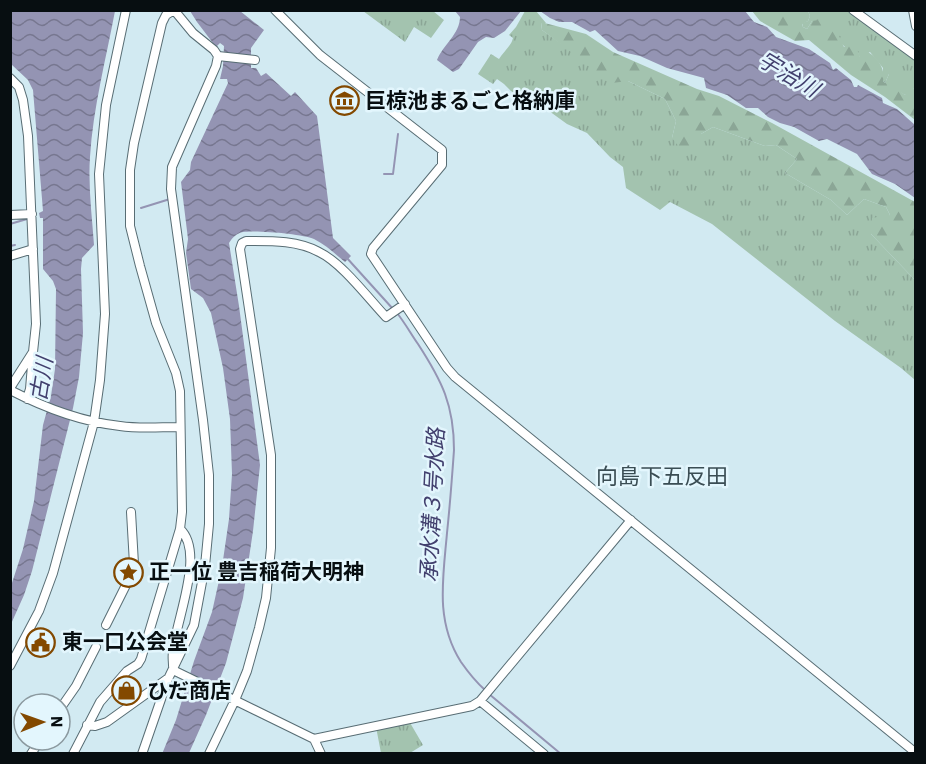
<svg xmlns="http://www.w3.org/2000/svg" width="926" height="764" font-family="'IBM Plex Sans','Noto Sans JP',sans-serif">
<defs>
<pattern id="grass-tufts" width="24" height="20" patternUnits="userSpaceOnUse" patternTransform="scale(1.5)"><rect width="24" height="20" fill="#a3c3af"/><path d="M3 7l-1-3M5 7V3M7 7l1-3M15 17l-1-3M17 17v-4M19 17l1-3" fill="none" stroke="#8ba696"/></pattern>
<pattern id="forest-firs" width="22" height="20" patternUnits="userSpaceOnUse" patternTransform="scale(1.5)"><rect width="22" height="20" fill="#a3c3af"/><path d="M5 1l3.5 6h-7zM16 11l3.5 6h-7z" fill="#8ba696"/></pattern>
<pattern id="water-waves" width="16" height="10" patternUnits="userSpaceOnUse" patternTransform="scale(1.5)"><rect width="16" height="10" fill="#9494b3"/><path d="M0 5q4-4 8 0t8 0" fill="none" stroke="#777790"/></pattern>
</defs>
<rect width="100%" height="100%" fill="#d2eaf2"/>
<path fill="url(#grass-tufts)" d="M363,11H433L444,20L431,38L414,27L405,42Z
M525,11H536L546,23H541L542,30L563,45L628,81L665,99L676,121L672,138L701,134L713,127L765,146L776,145L797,159L785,173L831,200L847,215L864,199L886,207L890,215L871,234L915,280V380L901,368L835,321L712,224L670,202L660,210L626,188L623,167L610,157L587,133L567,124L538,103L527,102L511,91L504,84L497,79L493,84L478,74L491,54L499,59C503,52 512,45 513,38L509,35L516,27Z
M808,11H853L915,56V89L914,88L905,95L900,92L889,74L885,83L883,81V68L870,52L860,58L858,53L845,47L820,21H812L807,29L803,27L802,23L808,21L810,16Z
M409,721L423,745L410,753H381L376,727Z"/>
<path fill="url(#forest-firs)" d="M752,11H808L810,16L808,21L802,24L803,27L807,29L812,21L831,18L844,47L850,46L857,49L860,57L866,51C877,56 886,69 883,81L885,83L889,74L896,71C904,78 904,83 901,92L905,95L907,91L914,88L915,89V120L885,97L851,75L809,40L795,41L760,21Z
M541,22L586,34L613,52L697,89L719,96L772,123L915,202V280L871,234L872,218L890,215L886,207L864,199L847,215L831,200L785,173L797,159L776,145L765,146L713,127L701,134L704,145L694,152L680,148L672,138L676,121L665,99L628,81L612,83L542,30Z"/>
<path fill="url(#water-waves)" d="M11,11H115C106,59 93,108 90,157C88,186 92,216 94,245L82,258L81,269L83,333L79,377L73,408L32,571L24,595L11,624V586L23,549L34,501L43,425L51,396L55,369L56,289L53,281L43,269V218H40L39,213L43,211L33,90L28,80L11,64Z
M190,11H240L264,30L251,48V68H256L261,76L266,73L291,96L295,92L317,116L333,238L351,256L345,262C335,254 326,245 314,239C303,234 256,230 243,232C237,233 232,238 229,243L239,306L260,465L253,531L243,598L226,663L206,715L189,753L162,754L176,720L194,661L212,612L222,567L229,519L232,474L230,419L223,368L211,313L203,298L191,289L186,253L188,239L181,182L190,170L191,162L228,83L227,79H220L223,66L224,46L220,43L216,47L197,22Z
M455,11H521L505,31L494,38L486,37L478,42L459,69L453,72L437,60C443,45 460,34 460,17Z
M540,11H745L754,22L767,27L776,37L809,49L830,63L833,70L836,68L851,80L854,87H857L858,85L882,98L883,103L897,109L915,125V198L895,184L872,174L857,154L827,139L819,141L794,127L780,123L768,117L758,108H746L727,95L706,88L704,78L667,68L640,56L618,51L595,30L590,32L572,22H559L550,18Z"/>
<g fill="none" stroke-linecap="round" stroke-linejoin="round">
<path stroke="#9494b3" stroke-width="2" d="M384,174H393L398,134
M141,208L170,199
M10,224L27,219
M10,246L15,245
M346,257L393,309
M397,313C405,323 411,334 418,344C442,381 454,405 454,450C452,478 450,505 447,533C443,579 435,621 461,662C468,672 476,682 485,690
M489,694L561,754"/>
<defs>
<path id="minor" d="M275,10L320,55L442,150V165L373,248L371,254L447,368L455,377L916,753
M853,10L916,56
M913,10L916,26
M218,56L255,60
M10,78L19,87L23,100L28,136L36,324L33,352L10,388
M10,215L32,214
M10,256L33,249
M10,390C43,407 83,422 120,426C140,429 160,427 180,427
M27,399L30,389L33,353
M106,625L128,581L134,564L131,512
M10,666L39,611L53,573L94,422L100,380L105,314L99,174L106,105L126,10
M173,666C173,661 172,656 173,652C175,622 206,553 180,529
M173,670L314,739L472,706L480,701L631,520
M480,701L544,754
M60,709L76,686L96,647
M87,725L95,726L107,722L167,679
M314,739L321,754
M31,754L40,740
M73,754L100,702L127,671L138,664L141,659L180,529L182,512L180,391L176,373L156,323L140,266L130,226V170L134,143L162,23L166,15L174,10
M142,754L168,679L194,625L205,566L209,524V475L203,420L171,189L172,167L216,66L218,56L214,50L193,33L174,10
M209,754L235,700L247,671L259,628L266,598L271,548V455L240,249L242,243L246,241C270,241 297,240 319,252C342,263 368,298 386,317L405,304"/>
</defs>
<use href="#minor" stroke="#586d74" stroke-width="10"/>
<use href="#minor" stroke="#fff" stroke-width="8"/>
</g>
<defs>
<symbol id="museum-ring" viewBox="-11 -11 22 22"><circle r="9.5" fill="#e3f6fd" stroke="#834900" stroke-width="1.5"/><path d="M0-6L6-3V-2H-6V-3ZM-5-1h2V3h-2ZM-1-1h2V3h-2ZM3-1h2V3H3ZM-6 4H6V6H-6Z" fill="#834900"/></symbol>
<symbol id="sight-ring" viewBox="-11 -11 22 22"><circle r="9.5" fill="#e3f6fd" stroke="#834900" stroke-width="1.5"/><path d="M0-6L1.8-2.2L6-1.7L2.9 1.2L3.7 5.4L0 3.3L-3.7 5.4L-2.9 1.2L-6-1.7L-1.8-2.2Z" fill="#834900"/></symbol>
<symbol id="civic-ring" viewBox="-11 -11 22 22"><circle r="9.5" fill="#e3f6fd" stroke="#834900" stroke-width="1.5"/><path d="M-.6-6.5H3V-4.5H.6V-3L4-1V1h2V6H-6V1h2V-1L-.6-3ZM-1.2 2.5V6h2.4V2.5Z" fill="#834900"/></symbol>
<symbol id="shop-ring" viewBox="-11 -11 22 22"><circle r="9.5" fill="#e3f6fd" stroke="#834900" stroke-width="1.5"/><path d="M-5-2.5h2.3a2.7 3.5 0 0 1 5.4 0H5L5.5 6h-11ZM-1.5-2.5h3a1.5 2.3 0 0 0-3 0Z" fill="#834900"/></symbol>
</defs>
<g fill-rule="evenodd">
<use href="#museum-ring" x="328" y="84" width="33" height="33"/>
<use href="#sight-ring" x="112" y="556" width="33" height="33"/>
<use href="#civic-ring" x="24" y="626" width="33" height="33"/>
<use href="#shop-ring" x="110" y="674" width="33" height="33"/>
</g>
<g text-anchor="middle" stroke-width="5" stroke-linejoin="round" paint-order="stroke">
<g font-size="21" font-weight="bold" fill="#070e11" stroke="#e3f6fd" text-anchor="start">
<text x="365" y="108">巨椋池まるごと格納庫</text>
<text x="149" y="579">正一位 豊吉稲荷大明神</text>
<text x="62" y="649">東一口公会堂</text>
<text x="147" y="698">ひだ商店</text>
</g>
<g font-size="22" font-style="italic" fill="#42406e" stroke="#e3f6fd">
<text transform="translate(789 74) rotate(31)" y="8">宇治川</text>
<text transform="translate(41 379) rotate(-81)" y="8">古川</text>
<text transform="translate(432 505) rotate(-87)" y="8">承水溝３号水路</text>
</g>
<g font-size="22" fill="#3a4d54" stroke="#e3f6fd">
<text x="662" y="484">向島下五反田</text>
</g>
</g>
<rect width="926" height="764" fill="none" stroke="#070e11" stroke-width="24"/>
<g transform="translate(42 722) rotate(89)"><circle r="28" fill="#e3f6fd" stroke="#8b999f" stroke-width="1.5"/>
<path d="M0-4.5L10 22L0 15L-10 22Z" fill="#834900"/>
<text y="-9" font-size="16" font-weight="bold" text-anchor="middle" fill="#070e11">N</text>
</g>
</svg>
